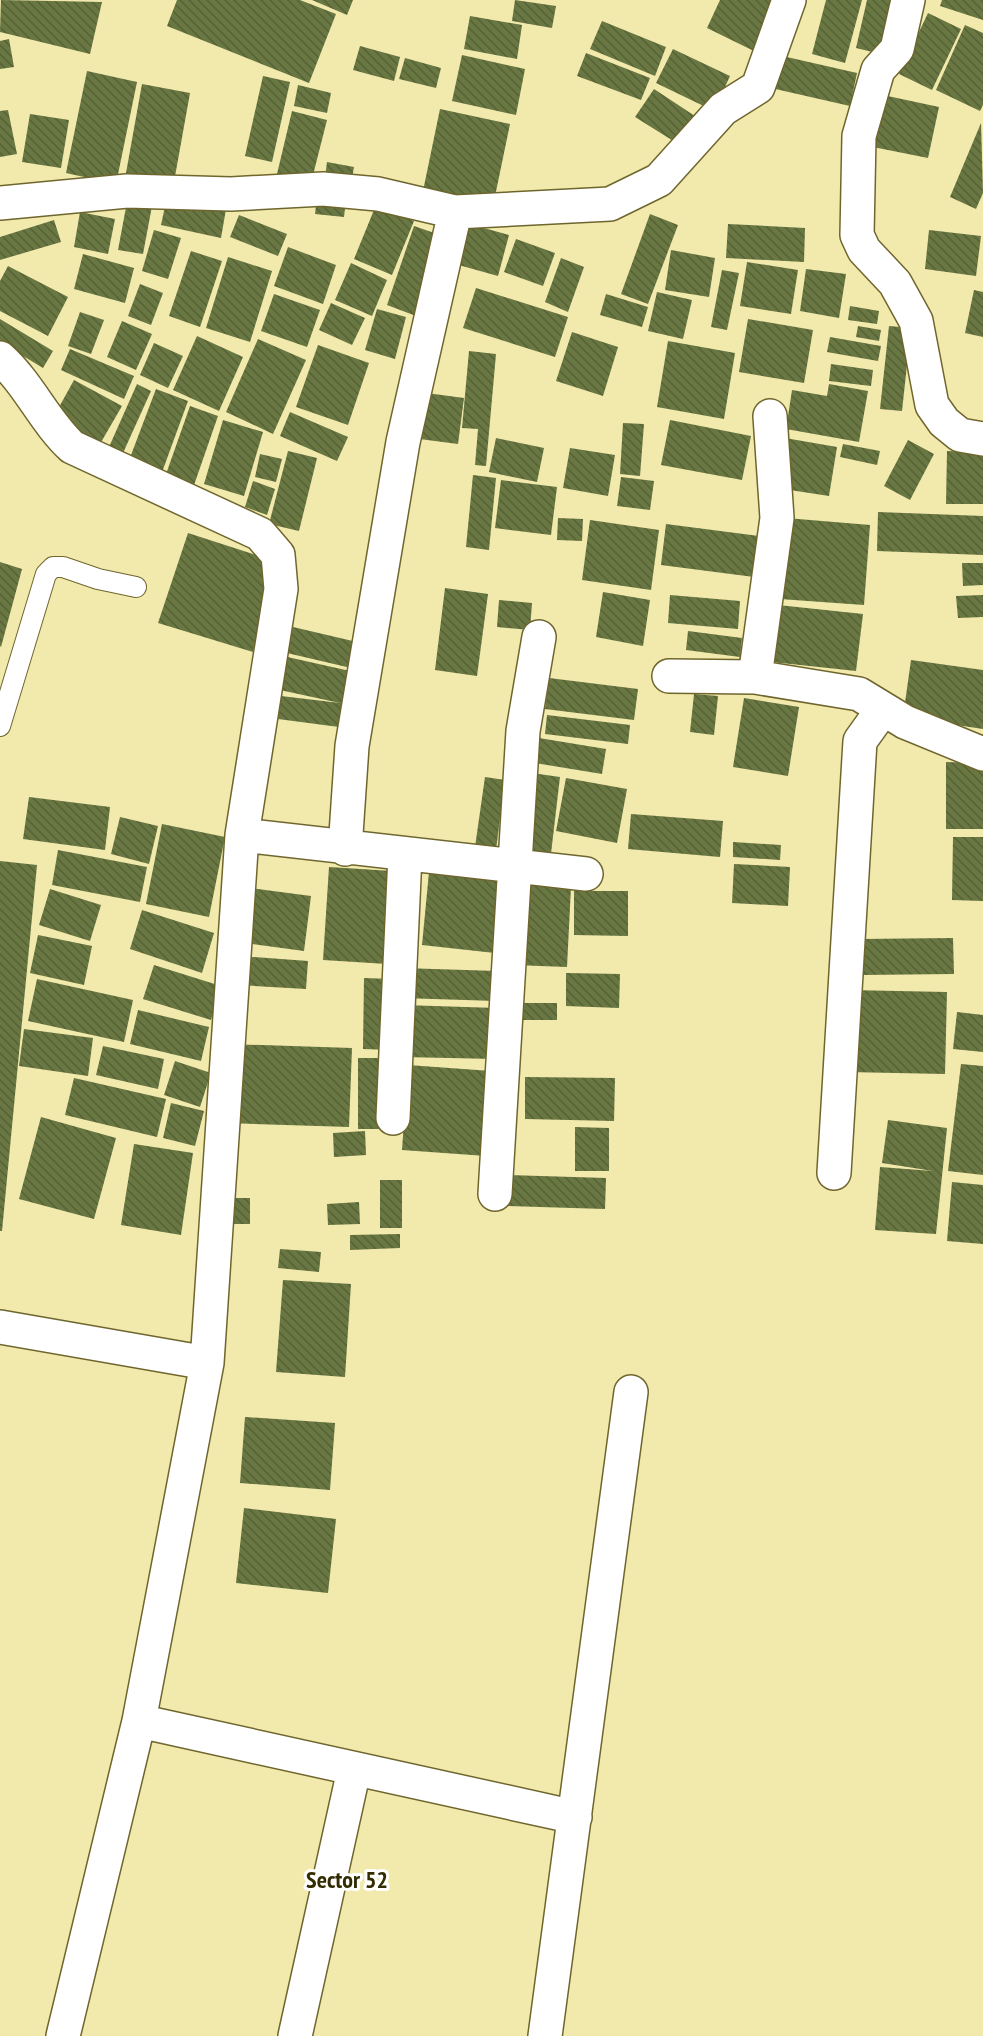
<svg xmlns="http://www.w3.org/2000/svg" width="983" height="2036" font-family="'PT Sans Narrow',sans-serif">
<defs>
<pattern id="building-back-hatch" width="6" height="6" patternUnits="userSpaceOnUse" patternTransform="scale(1.5)"><rect width="6" height="6" fill="#697742"/><path d="M-1 5l2 2M0 0l6 6M5-1l2 2" fill="none" stroke="#566136"/></pattern>
</defs>
<rect width="100%" height="100%" fill="#f2e9ad"/>
<path fill="url(#building-back-hatch)" d="M1,0L102,2L90,54L0,32Z
M177,0H300L336,14L309,83L167,26Z
M312,0H353L347,15Z
M515,0L556,6L552,28L512,21Z
M720,0H783L758,53L707,28Z
M826,0H862L845,63L812,54Z
M867,0H902L889,56L856,48Z
M942,0H983V20L940,6Z
M928,13L961,29L932,90L899,74Z
M470,16L522,25L517,59L464,49Z
M602,21L666,47L655,76L590,49Z
M965,25L983,33V105L980,111L936,90Z
M9,39L14,67L0,69V41Z
M360,46L400,57L394,81L353,70Z
M673,49L730,76L714,111L656,83Z
M586,53L650,78L641,100L577,76Z
M462,55L525,69L516,115L452,101Z
M778,55L857,73L850,106L771,88Z
M405,58L441,68L436,88L399,79Z
M87,71L137,82L116,184L66,173Z
M263,76L290,82L272,162L245,156Z
M142,84L190,93L174,182L126,173Z
M298,85L331,93L327,113L294,106Z
M654,89L701,120L683,147L635,117Z
M883,95L939,107L928,158L873,147Z
M440,109L510,124L493,206L423,191Z
M8,110L17,154L0,157V111Z
M292,111L327,120L311,183L277,174Z
M30,114L69,120L61,168L22,162Z
M981,123L983,193L976,209L950,197Z
M327,162L354,167L351,183L325,178Z
M167,197L226,209L221,238L161,225Z
M317,197L346,200L344,217L315,214Z
M127,202L152,206L143,254L118,250Z
M376,205L414,221L392,275L354,259Z
M80,212L115,219L108,254L74,247Z
M650,214L678,225L648,304L621,294Z
M239,215L287,234L278,256L230,237Z
M54,220L61,242L0,260V237Z
M466,223L509,235L498,276L455,264Z
M728,224L805,228L804,262L726,258Z
M414,226L443,236L416,316L387,305Z
M154,230L181,238L168,279L142,271Z
M929,230L981,236L976,276L925,269Z
M516,239L555,253L543,286L504,272Z
M288,247L336,265L323,304L274,286Z
M671,250L715,258L709,297L665,290Z
M191,251L222,261L200,327L169,316Z
M83,254L134,268L125,303L74,289Z
M228,257L272,271L250,342L206,328Z
M561,258L584,267L568,312L545,302Z
M747,262L798,270L791,314L740,306Z
M351,263L387,280L372,316L335,300Z
M8,266L68,297L48,336L0,311V281Z
M806,269L846,274L839,318L800,311Z
M722,270L739,273L727,330L711,327Z
M140,284L163,293L151,325L128,316Z
M476,288L568,317L555,357L463,328Z
M974,290L983,292V337L965,333Z
M657,292L692,300L683,339L648,331Z
M274,294L320,310L307,347L261,331Z
M606,294L648,307L642,327L600,315Z
M331,303L365,318L352,345L319,330Z
M850,306L879,311L877,324L848,320Z
M377,309L406,317L395,359L365,350Z
M80,312L104,320L91,354L68,346Z
M0,319L53,351L43,368L0,342Z
M748,319L813,330L804,383L739,372Z
M122,321L152,334L136,370L107,357Z
M858,326L881,330L879,341L856,337Z
M889,326L911,328L902,411L880,409Z
M572,332L618,347L603,396L556,381Z
M197,336L243,357L219,411L173,390Z
M830,337L881,346L878,361L827,352Z
M258,339L306,360L273,434L226,412Z
M668,341L735,353L724,419L657,407Z
M154,343L183,356L168,388L140,375Z
M318,345L369,363L348,425L296,407Z
M70,349L134,376L124,399L61,370Z
M469,351L496,354L486,466L475,465L478,429L462,428Z
M831,364L873,370L871,386L829,381Z
M74,380L122,406L100,444L53,418Z
M137,384L151,391L123,453L109,447Z
M829,384L868,391L859,442L786,429L792,390L827,396Z
M156,389L188,401L161,475L128,463Z
M419,392L464,398L458,444L412,438Z
M190,406L218,416L193,488L165,477Z
M290,412L348,437L337,461L280,436Z
M223,420L263,432L244,496L204,484Z
M670,420L751,436L742,480L661,465Z
M623,423L644,424L640,476L620,474Z
M496,438L544,448L537,482L489,472Z
M785,438L837,447L829,496L777,488Z
M908,440L934,454L910,500L884,486Z
M843,444L880,451L877,465L840,457Z
M570,448L615,455L608,496L563,488Z
M288,451L317,458L299,531L269,524Z
M947,451L983,452V504H946Z
M260,454L282,459L276,482L255,477Z
M473,475L496,478L489,550L466,547Z
M621,477L654,481L650,510L617,506Z
M501,480L557,487L551,535L495,528Z
M253,481L275,489L267,515L245,507Z
M878,512L983,516V555L877,551Z
M558,518L583,519L582,541L557,540Z
M786,518L870,525L864,605L780,599Z
M590,520L659,530L651,590L582,580Z
M666,524L759,536L754,577L661,565Z
M188,533L271,560L253,652L158,623Z
M0,562L22,569L1,647L0,646Z
M962,563H983V585L963,586Z
M445,588L488,594L477,676L435,670Z
M603,592L650,600L643,646L596,637Z
M670,595L740,601L738,629L668,623Z
M983,595V617L958,618L956,596Z
M499,600L532,603L530,630L497,627Z
M778,605L863,614L856,671L772,662Z
M293,627L357,642L351,668L287,653Z
M688,631L742,638L740,657L686,650Z
M274,654L350,671L339,727L278,719L281,696L340,703L266,687Z
M911,660L983,670V729L903,717Z
M549,678L638,689L634,720L545,709Z
M694,694L718,696L714,735L690,732Z
M744,698L799,707L788,776L733,767Z
M547,715L630,725L628,744L545,734Z
M539,738L606,749L602,774L535,763Z
M946,762L983,763V829H946Z
M525,772L560,777L550,862L515,858Z
M485,777L505,780L496,850L475,847Z
M566,778L627,789L617,843L556,831Z
M29,797L110,807L105,850L23,839Z
M631,814L723,821L720,857L628,849Z
M120,817L158,826L149,864L111,854Z
M162,824L225,837L209,917L146,904Z
M953,837H983V901L952,900Z
M733,842L781,845L780,860L733,857Z
M58,850L147,867L140,902L52,885Z
M0,861L37,865L2,1231H0Z
M734,864L790,867L788,906L732,903Z
M329,867L392,871L387,964L323,960Z
M429,872L511,881L504,954L422,945Z
M517,884L571,887L567,967L514,965Z
M251,888L311,896L304,951L244,943Z
M50,889L101,905L90,941L39,925Z
M574,891H628V936L574,935Z
M142,910L214,933L202,973L130,949Z
M38,935L92,946L84,985L30,973Z
M953,938L954,974L861,975L860,939Z
M239,956L308,961L306,989L237,985Z
M154,965L221,986L211,1020L143,999Z
M402,968L497,971L496,1001L402,998Z
M566,973L620,974L619,1008L566,1006Z
M364,978L392,979L391,1050L363,1049Z
M37,979L133,1000L124,1042L28,1021Z
M848,990L947,992L945,1074L847,1072Z
M516,1003H557V1020H517Z
M403,1005L497,1008L496,1059L402,1057Z
M138,1010L209,1027L201,1061L130,1044Z
M957,1012L983,1015V1052L953,1049Z
M24,1029L93,1038L88,1076L19,1066Z
M229,1044L352,1048L349,1127L227,1123Z
M103,1046L164,1059L158,1089L96,1075Z
M358,1058H389L388,1129H358Z
M175,1061L211,1073L200,1107L164,1095Z
M961,1064L983,1066V1175L948,1171Z
M408,1065L491,1071L486,1156L402,1150Z
M525,1077L615,1078L614,1121L525,1119Z
M74,1078L166,1099L157,1137L65,1115Z
M171,1103L204,1111L195,1146L163,1138Z
M41,1117L116,1138L94,1219L19,1199Z
M888,1120L947,1128L936,1234L875,1230L880,1167L933,1171L882,1163Z
M575,1127L609,1128V1171H575Z
M365,1131L366,1155L334,1157L333,1133Z
M134,1144L193,1153L181,1235L121,1225Z
M505,1175L606,1178L605,1209L505,1206Z
M380,1180H402V1228H380Z
M952,1182L983,1185V1244L947,1241Z
M220,1198H250V1224H220Z
M359,1202L360,1224L328,1225L327,1204Z
M400,1234V1248L350,1250V1235Z
M280,1249L321,1252L319,1272L278,1268Z
M283,1280L351,1284L345,1377L276,1372Z
M245,1417L335,1423L330,1490L240,1483Z
M244,1508L336,1519L328,1593L236,1583Z"/>
<g fill="none" stroke-linecap="round" stroke-linejoin="round">
<defs>
<path id="service" d="M0,726L46,574L53,567H63L98,579L136,587"/>
<path id="minor" d="M908,0L897,49L878,70L859,136L857,235L864,250L895,283L916,321L932,405L944,422L960,435L983,439
M0,203L127,191L231,194L323,189L378,194L455,212L610,204L659,180L723,109L758,87L789,0
M0,358C29,384 44,421 72,447L260,534L278,555L281,589L242,835L207,1363L139,1721L63,2036
M669,676L755,677L859,694L905,722L983,754
M755,677L777,518L770,416
M242,835L586,874
M345,849L352,746L403,442L455,212
M393,1118L405,855
M834,1173L860,741L883,709
M495,1194L523,731L539,637
M0,1327L207,1363
M139,1721L575,1817
M295,2036L354,1770
M545,2036L631,1392"/>
</defs>
<use href="#service" stroke="#6f662e" stroke-width="22"/>
<use href="#minor" stroke="#6f662e" stroke-width="36"/>
<use href="#service" stroke="#fff" stroke-width="20"/>
<use href="#minor" stroke="#fff" stroke-width="33"/>
</g>
<g text-anchor="middle" stroke-width="6" stroke-linejoin="round" paint-order="stroke">
<g font-size="24" font-weight="bold" fill="#322c00" stroke="#fff">
<text x="347" y="1888">Sector 52</text>
</g>
</g>
</svg>
